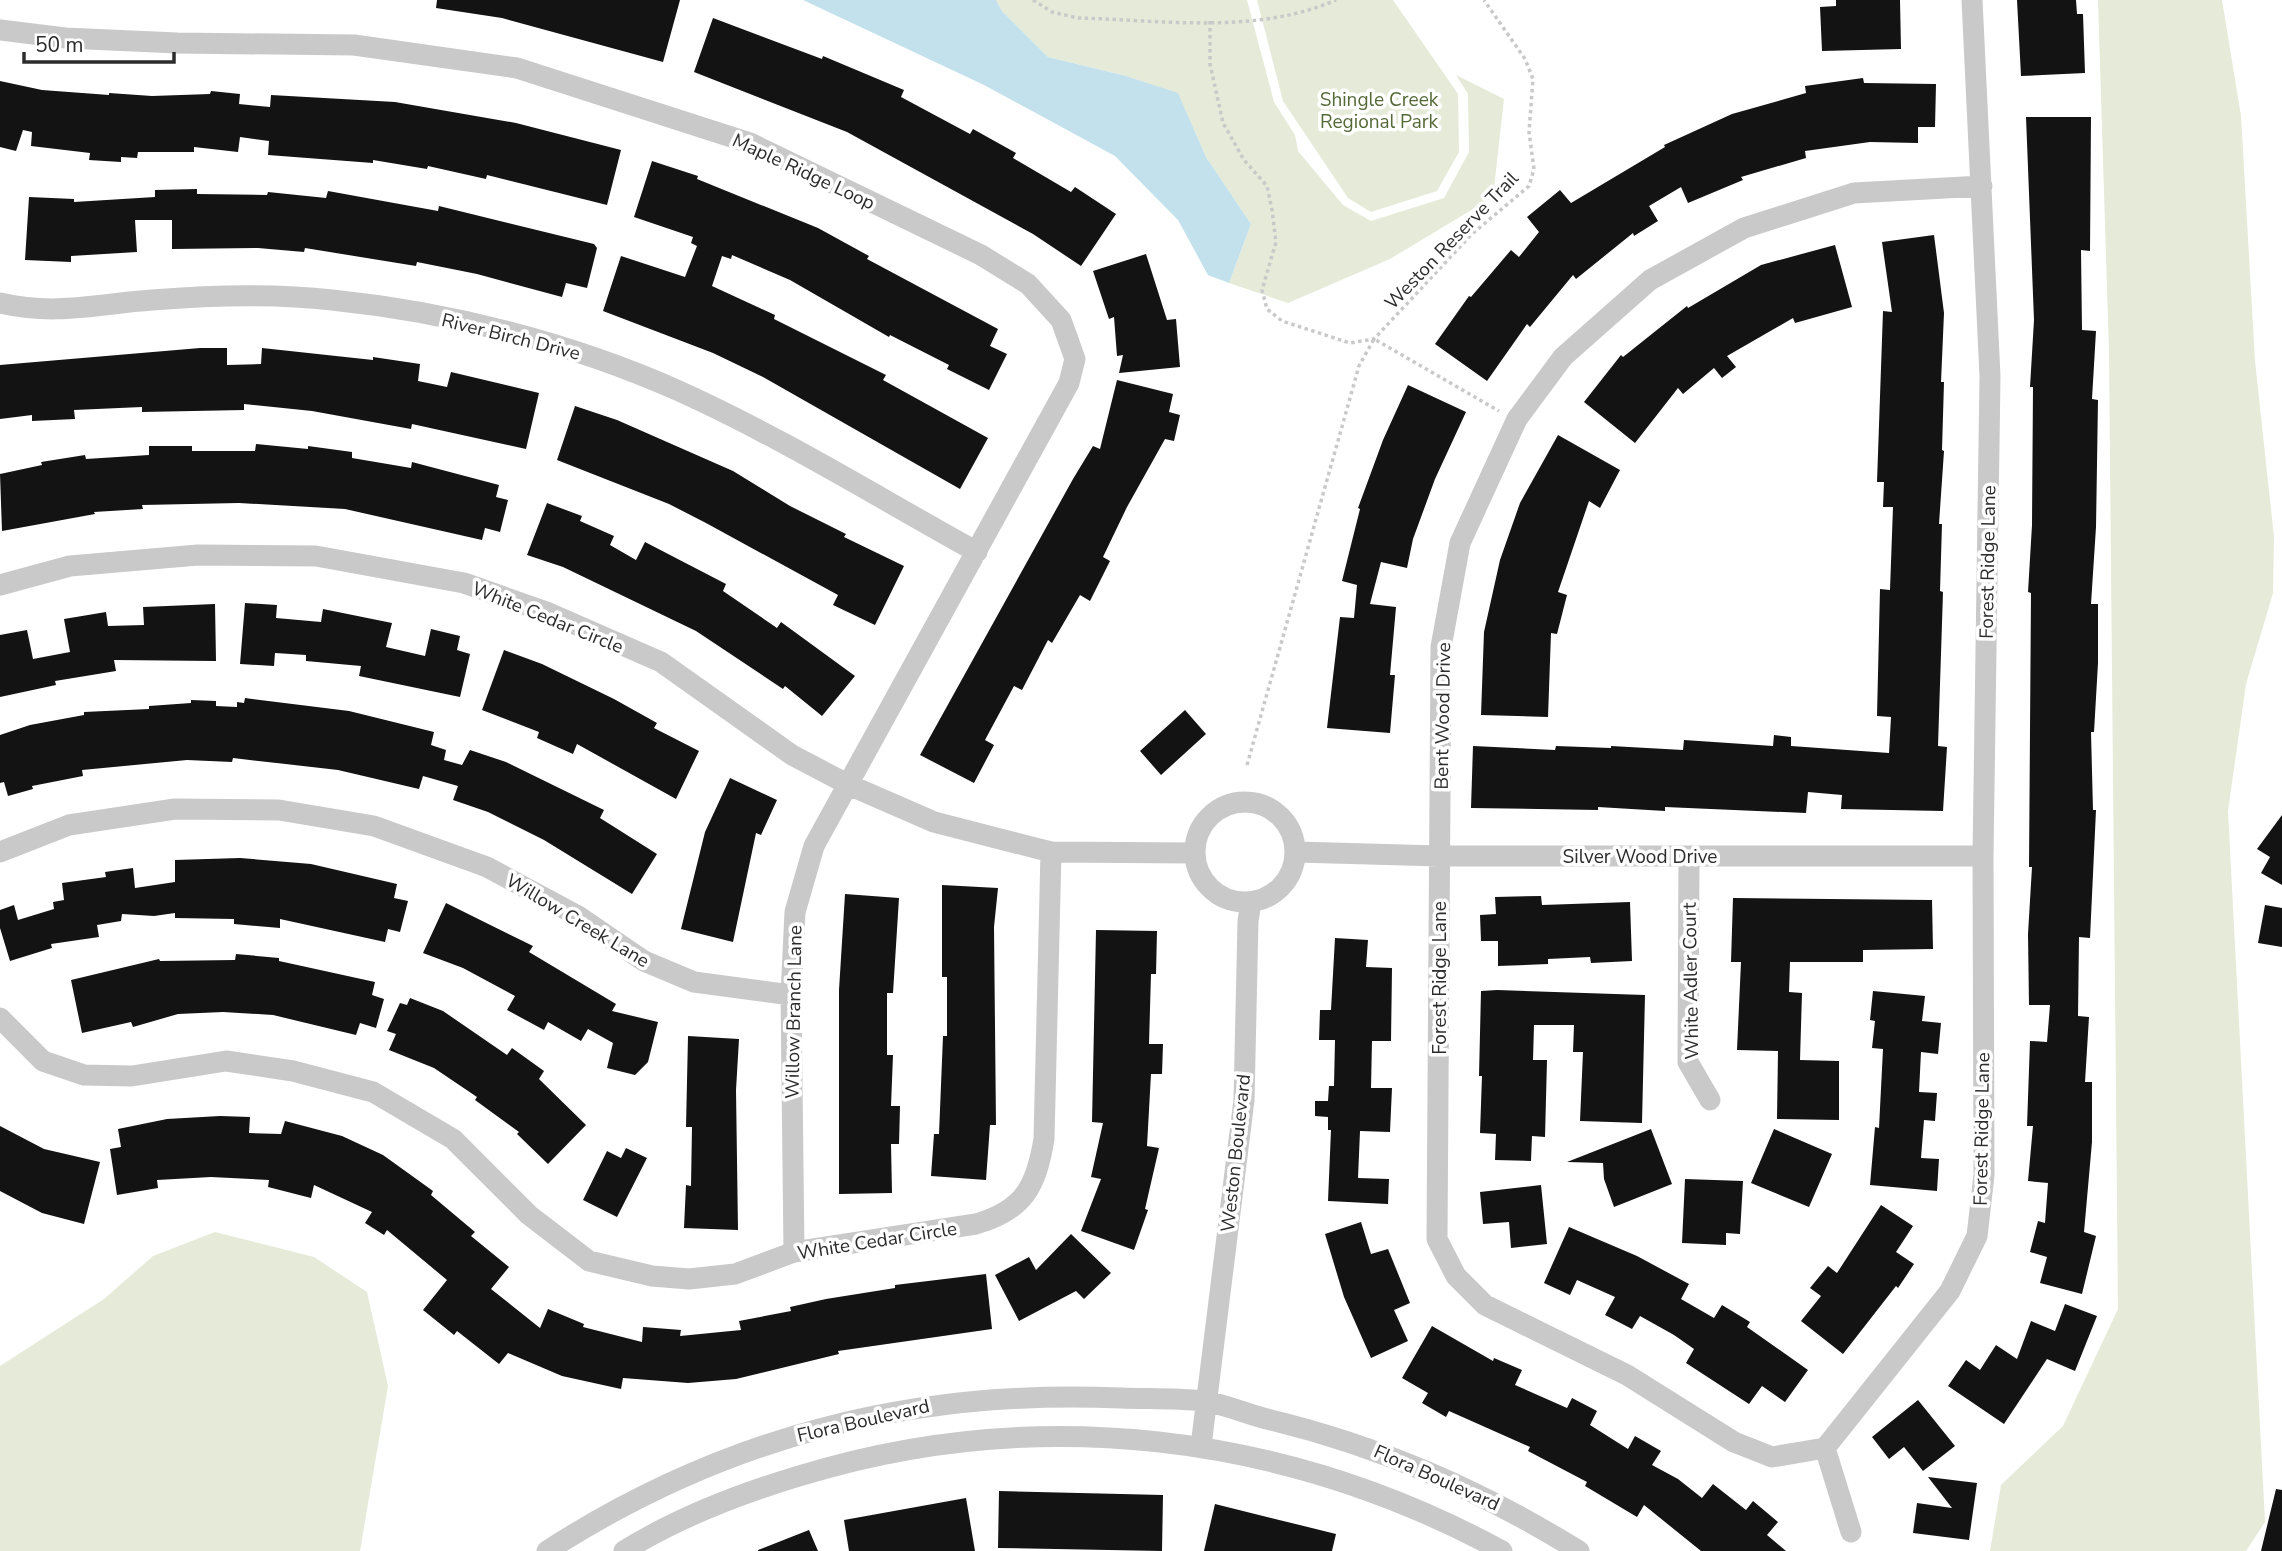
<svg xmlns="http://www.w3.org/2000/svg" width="2282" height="1551" font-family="'Nunito Sans',sans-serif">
<rect width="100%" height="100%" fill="#fff"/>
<path fill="#e5ebd8" d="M996,0H1247L1274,102L1295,135L1298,151L1343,205L1371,221L1444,198L1469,152L1468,94L1456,75L1504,99L1493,197L1390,259L1288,303L1229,283L1251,224L1206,157L1178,94L1126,76L1048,57L1002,11Z
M1257,0H1393L1458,94L1459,152L1437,191L1371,212L1348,198L1283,101Z
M2098,0H2222L2241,116L2255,361L2274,537L2273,593L2246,684L2228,811L2265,1522L2246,1551H1990L2001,1485L2063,1426L2118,1309L2109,352Z
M215,1232L314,1257L367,1292L388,1386L360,1551H0V1366L104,1299L153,1256Z"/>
<path fill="#c3e1ec" d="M803,0H996L1002,11L1048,57L1126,76L1178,93L1206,157L1251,224L1229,283L1208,275L1178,220L1115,156L984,85Z"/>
<path fill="#131313" d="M437,0H680L663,62L502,18L436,8Z
M1836,0H1900L1901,49L1822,51L1820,7L1836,6Z
M2017,0H2076L2077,14H2083L2085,73L2021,76Z
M713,18L822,59L823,56L904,90L901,97L970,134L973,129L1016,153L1013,158L1071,192L1075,187L1116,214L1081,266L1033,234L847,132L694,72Z
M1863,78L1864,83L1936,84L1935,127H1918V143L1870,142L1805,151L1806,158L1741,177L1743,180L1688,203L1681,187L1649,206L1658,221L1634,236L1633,233L1576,279L1573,275L1530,327L1527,324L1487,381L1435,344L1469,296L1471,297L1511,250L1519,257L1539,232L1527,217L1560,190L1571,203L1665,147L1664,145L1732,114L1806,93L1805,86Z
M0,81L42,90L109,95V93L152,96L210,94L211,91L240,94L239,104L270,107L271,95L395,102L516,123L621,150L607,205L487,175L486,179L428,166L427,169L373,160V163L268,155L269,141L240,137L238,152L194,147V152H138L137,158L121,157V162L89,160L90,153L31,146L32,132L23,130L16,151L0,147Z
M2026,117H2091L2090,251L2081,250L2082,330L2096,331L2092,399L2098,400L2096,527L2091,604H2098V663L2094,732H2091L2093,810H2096L2090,938L2079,937L2078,1016L2089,1017L2085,1082H2092V1142L2084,1232L2096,1236L2082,1294L2040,1283L2047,1257L2030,1252L2038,1221L2045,1223L2048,1183L2028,1181L2033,1126H2027L2030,1041L2047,1042L2050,1005H2029L2028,934L2032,867H2029L2031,593L2028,592L2032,525L2033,387H2030L2034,320Z
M652,161L698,176L697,179L818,228L869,256L867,259L998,329L990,346L1007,354L989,390L947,369L949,365L890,335L889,337L790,280L732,255L731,259L722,256L712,286L775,315L774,319L886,375L883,380L988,438L960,489L763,377L713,353L603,311L621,256L685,277L697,246L691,243L693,237L634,217Z
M197,189V194L267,195L268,192L326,198L328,191L438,211L439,206L594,244L597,248L587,288L566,283L562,297L477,274L417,262L416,266L305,248L304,252L258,248L172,249V220H135L137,252L71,256V262L25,260L29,197L74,199V202L155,197V190Z
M1934,235L1944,313L1941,382H1944L1942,450L1944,451L1939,524H1942L1940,591L1943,592L1938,746L1947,747L1943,811L1841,809L1842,795L1808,792L1806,813L1665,807V811L1598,807V810L1471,808L1473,746L1555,750L1556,746L1611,748V746L1683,750L1684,740L1773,746L1774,735L1791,737V746L1889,753L1891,717L1877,716L1880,589L1890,590L1893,507H1883L1884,482H1877L1883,311L1892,312L1882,242Z
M1835,245L1852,307L1795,323L1793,318L1727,356L1736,367L1722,378L1714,368L1683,394L1678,388L1635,443L1584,402L1621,355L1623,357L1687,306L1688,308L1761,265Z
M1146,254L1167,320L1176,319L1180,367L1119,373L1123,355L1117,356L1114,317L1109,319L1093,271Z
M200,348H227V365L261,364L262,348L373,360V357L420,364L418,381L447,387L451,372L539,393L526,449L412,424L411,429L312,411L244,404V410L142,412V407L74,410L75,419L32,421V415L0,419V365Z
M1117,380L1173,394L1169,412L1180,415L1174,441L1165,439L1127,507L1103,557L1110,561L1090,601L1080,595L1052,643L1048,640L1022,690L1014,686L985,740L994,745L974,783L920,755L1073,479L1093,446L1100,449Z
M1408,385L1466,412L1435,479L1413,539L1407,568L1381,562L1370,604L1396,607L1390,675H1395L1390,733L1327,728L1340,617L1354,618L1357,585L1342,581L1360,509L1358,508L1383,440Z
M575,406L617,420L733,471L790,506L846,534L844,537L904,566L875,625L833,605L838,595L706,523L669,504L557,460Z
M1558,435L1620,470L1600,508L1589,501L1558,592L1567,595L1557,634L1551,633L1548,717L1481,715L1484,632L1500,560L1520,503Z
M256,444L308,449V446L352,452V458L411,468L412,462L499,485L496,497L508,500L500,532L485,528L482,540L345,509L239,503L142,505L143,509L94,512L95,514L2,531L0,474L42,465L41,462L85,455L86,459L149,455V446H192V451H255Z
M547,503L582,516L580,521L614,536L610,545L636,560L645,542L726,584L723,591L777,628L781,622L855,676L822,716L785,686L783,689L696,631L563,567L527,555Z
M245,603L277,605L276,618L321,622L323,609L392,623L386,647L425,656L431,629L460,636L457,650L470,654L460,697L359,676L361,666L306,661V655L275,653L274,666L240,664Z
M215,604L216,661L114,660L116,671L55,681L56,685L0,697V635L27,630L33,659L70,652L64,619L106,612L108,626L144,625L143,607Z
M504,650L542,664L614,699L657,723L654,728L699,751L676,799L577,744L573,754L537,738L539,732L482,710Z
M245,698L349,711L434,732L431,745L446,750L444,760L462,765L470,750L506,762L604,810L600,818L657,854L632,894L544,840L488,812L453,800L458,786L423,776L419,789L338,770L233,758L232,762L187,760L82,770L83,776L32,786L33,789L8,796L4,782L0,783V735L30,725L84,715V712L149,709V706L191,703V700L216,701V706L237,707V702L244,703Z
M1185,710L1206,734L1161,775L1140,751Z
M730,778L777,800L761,835L756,833L733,942L681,929L705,832Z
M2282,815V885L2261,873L2270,857L2257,849Z
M240,858L311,864L397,884L394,898L408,901L400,932L388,929L385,942L280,919V928L234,924V919L175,918V913L154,916L122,914L121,921L97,925L99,937L51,944L52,948L10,961L0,928V910L14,905L18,920L54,909L53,902L64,900L62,883L106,877L105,872L133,868L135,888L175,882V860Z
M942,885L998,888L994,927L996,1125H990L986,1180L931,1176L934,1134H939L943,1036H947V977H942Z
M845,894L899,898L893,993H887V1055H893L891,1106H900L899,1144H891L892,1193L839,1194V990Z
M1541,896L1542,905L1630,902L1632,961L1591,963L1590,957L1548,959V964L1498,966V941H1481L1480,915L1496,914L1495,897Z
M1733,898L1932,900L1933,949L1863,950V962H1790L1789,992L1802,993L1800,1060L1839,1061V1120L1777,1119L1778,1051L1737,1050L1741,962H1731Z
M446,903L533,946L529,952L616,1004L612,1011L658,1022L648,1062L635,1075L607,1068L613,1043L588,1029L581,1041L548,1022L544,1030L507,1010L515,996L463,968L423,953Z
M2265,905L2282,908V947L2258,943Z
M1096,930L1157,931L1156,974H1151L1149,1044H1163L1162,1074H1151L1147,1146L1159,1148L1145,1209L1148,1210L1134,1250L1081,1231L1101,1179L1091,1177L1103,1123L1092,1122Z
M1335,938L1368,940L1366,967L1392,968L1391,1041H1372L1371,1088H1392L1390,1132L1360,1131L1358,1178L1389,1179L1388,1204L1328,1201L1331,1130H1328V1117L1315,1116V1101H1328L1329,1086H1334L1335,1040H1319L1320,1010H1331Z
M236,954L279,958V961L375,982L372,995L384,999L376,1028L360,1023L356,1035L273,1015L223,1012L178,1014L133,1027L131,1022L82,1033L71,980L159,959L160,961L235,960Z
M1497,990L1645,995L1642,1123L1580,1121L1583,1052H1573L1574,1025H1534L1533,1060H1547L1545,1137L1532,1136L1531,1161L1495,1160L1496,1134L1480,1133L1482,1076H1479L1481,991Z
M1873,991L1925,996L1922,1021L1941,1023L1938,1054L1921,1052L1919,1092L1937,1093L1935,1121L1924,1120L1921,1158L1939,1159L1937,1191L1870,1185L1875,1127L1879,1128L1883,1049L1872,1048L1875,1021L1870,1020Z
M410,998L443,1011L507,1055L512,1048L544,1071L539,1079L586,1125L548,1164L517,1134L519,1132L475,1100L477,1097L434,1068L389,1050L396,1034L387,1031L400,1003L407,1005Z
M688,1036L739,1039L736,1090L738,1230L684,1228L686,1185L691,1186L692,1127H686Z
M220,1116L250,1117L249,1133L281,1134L285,1121L342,1136L383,1155L433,1191L431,1195L475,1232L471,1236L509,1267L491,1289L540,1328L548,1309L584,1324L583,1327L642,1342L643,1327L681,1330L680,1336L741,1330L739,1321L791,1311L790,1307L826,1299L895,1288V1285L986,1274L992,1329L838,1351L839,1354L736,1379L688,1383L623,1378L621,1389L562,1376L508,1353L499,1364L457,1331L454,1335L423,1310L447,1280L387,1230L384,1235L365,1223L372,1212L314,1185L311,1198L268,1187L269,1180L211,1177L157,1180L158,1188L117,1195L110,1149L121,1147L118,1129L167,1119Z
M0,1126L44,1149L100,1162L84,1224L42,1213L0,1191Z
M1651,1129L1672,1184L1614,1207L1604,1179L1603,1163L1567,1162Z
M1774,1129L1832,1154L1809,1207L1751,1183Z
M626,1148L647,1158L617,1217L583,1200L607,1151L621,1158Z
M1685,1179L1743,1181L1740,1234L1726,1233V1245L1682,1243Z
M1541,1185L1547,1244L1511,1248L1509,1222L1483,1224L1480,1192Z
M1881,1205L1913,1226L1896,1252L1914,1264L1898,1288L1896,1286L1843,1354L1801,1321L1821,1296L1810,1288L1828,1266L1837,1273Z
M1361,1222L1371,1254L1388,1249L1410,1303L1394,1310L1408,1341L1371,1358L1344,1297L1325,1234Z
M1569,1227L1637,1256L1689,1284L1681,1299L1714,1318L1722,1305L1750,1322L1747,1327L1808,1370L1785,1402L1762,1386L1749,1404L1686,1363L1694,1349L1674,1335L1640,1316L1632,1329L1605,1315L1615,1297L1577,1280L1570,1295L1544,1283Z
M1071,1234L1111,1273L1084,1299L1076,1291L1019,1321L995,1275L1029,1257L1036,1270Z
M2065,1304L2097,1316L2075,1371L2047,1359L2004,1424L1948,1386L1966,1360L1980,1370L1996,1345L2017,1359L2031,1321L2055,1331Z
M1432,1326L1493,1361L1494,1358L1522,1370L1515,1385L1567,1408L1572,1398L1597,1411L1590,1425L1628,1449L1635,1436L1661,1451L1652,1465L1678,1479L1702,1498L1713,1484L1746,1510L1753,1501L1778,1522L1767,1535L1786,1551H1701L1644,1505L1637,1517L1585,1486L1587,1482L1528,1451L1530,1447L1449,1411L1446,1417L1422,1403L1428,1393L1402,1378Z
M1918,1400L1955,1446L1923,1471L1904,1447L1889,1459L1872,1437Z
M1928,1477L1977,1483L1969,1540L1913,1533L1917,1503L1952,1508Z
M2276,1489L2282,1490V1551H2261Z
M999,1491L1163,1495L1162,1551L998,1548Z
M966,1498L975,1551H849L844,1520Z
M1215,1504L1336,1534L1332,1551H1204Z
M809,1530L818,1551H758V1550Z"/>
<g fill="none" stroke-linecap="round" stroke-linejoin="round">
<path stroke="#c9c9c9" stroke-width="3.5" stroke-dasharray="3.5 3.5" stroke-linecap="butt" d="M1033,0L1052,12L1078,18C1162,20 1256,35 1336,0
M1210,21V64L1223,123L1244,160L1267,186L1272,210L1276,242L1262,290L1267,309L1282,321L1350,343L1374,339L1471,235L1529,186L1534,169L1529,132L1533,79L1525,59L1484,0
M1247,765L1359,366L1374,339L1499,411"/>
<path stroke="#c9c9c9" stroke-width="21" d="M1972,0L1990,376L1983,856L1984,1175L1977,1236L1950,1291L1825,1448L1772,1457L1734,1442L1627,1375L1485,1305L1456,1276L1437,1239L1441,647L1460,543L1517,419L1563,357L1650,280L1744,228L1854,193L1982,186
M0,30L65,38L177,43L354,45L517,68L750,143L981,255L1028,284L1061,320L1075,359L1069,383L814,846L795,912L791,995L794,1252
M0,303C56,316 97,304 152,300C213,295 272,293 332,300C450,312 571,343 679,391C781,437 879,498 977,552
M0,585L70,566L198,555L316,556L464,583L549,613L661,662L792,755L849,785L934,822L1051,852L1194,853
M1195 852a50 50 0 1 1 100 0a50 50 0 1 1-100 0Z
M0,852L69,825L175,809L279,810L374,826L487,867L578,916L644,961L694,982L791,995
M1296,852L1440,856H1983
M1689,857L1688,1062L1710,1100
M0,1018L43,1061L84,1075L132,1076L226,1061L293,1071L373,1092L453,1139L529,1215L589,1261L652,1276L689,1279L735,1274L794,1252L976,1224C1024,1210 1036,1187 1044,1139L1051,852
M1201,1446L1244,1100L1248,921L1251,903
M1825,1448L1851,1532
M547,1551C724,1437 911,1389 1121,1398C1148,1399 1176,1398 1203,1401C1225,1404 1246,1414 1267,1419C1380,1446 1480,1490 1579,1551
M624,1551C677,1518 739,1494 799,1476C1036,1403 1285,1433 1502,1551"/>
</g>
<g text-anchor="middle" stroke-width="7" stroke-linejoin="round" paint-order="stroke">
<g font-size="19" fill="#556938" stroke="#fff">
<text x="1379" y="106">Shingle Creek<tspan x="1379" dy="22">Regional Park</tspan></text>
</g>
<g font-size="19" fill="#2c2c2c" stroke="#fff">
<text transform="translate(804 171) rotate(25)" y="7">Maple Ridge Loop</text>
<text transform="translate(1451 240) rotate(-46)" y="7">Weston Reserve Trail</text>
<text transform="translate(511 336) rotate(14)" y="7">River Birch Drive</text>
<text transform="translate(1987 562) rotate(-89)" y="7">Forest Ridge Lane</text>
<text transform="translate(548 617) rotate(22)" y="7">White Cedar Circle</text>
<text transform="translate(1442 716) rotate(-89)" y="7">Bent Wood Drive</text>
<text x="1640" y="863">Silver Wood Drive</text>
<text transform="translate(578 920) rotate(31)" y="7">Willow Creek Lane</text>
<text transform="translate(1439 978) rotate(-90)" y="7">Forest Ridge Lane</text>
<text transform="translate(1690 981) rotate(-91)" y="7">White Adler Court</text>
<text transform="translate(793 1012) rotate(-89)" y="7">Willow Branch Lane</text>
<text transform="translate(1981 1129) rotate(-89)" y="7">Forest Ridge Lane</text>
<text transform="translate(1235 1153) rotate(-84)" y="7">Weston Boulevard</text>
<text transform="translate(877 1240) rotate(-9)" y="7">White Cedar Circle</text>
<text transform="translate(863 1420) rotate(-13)" y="7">Flora Boulevard</text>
<text transform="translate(1437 1477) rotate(24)" y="7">Flora Boulevard</text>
</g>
</g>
<path d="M24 52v10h150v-10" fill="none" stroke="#2c2c2c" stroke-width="3.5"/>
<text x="35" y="52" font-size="21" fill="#2c2c2c" stroke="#ffffff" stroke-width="5" paint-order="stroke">50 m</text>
</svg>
